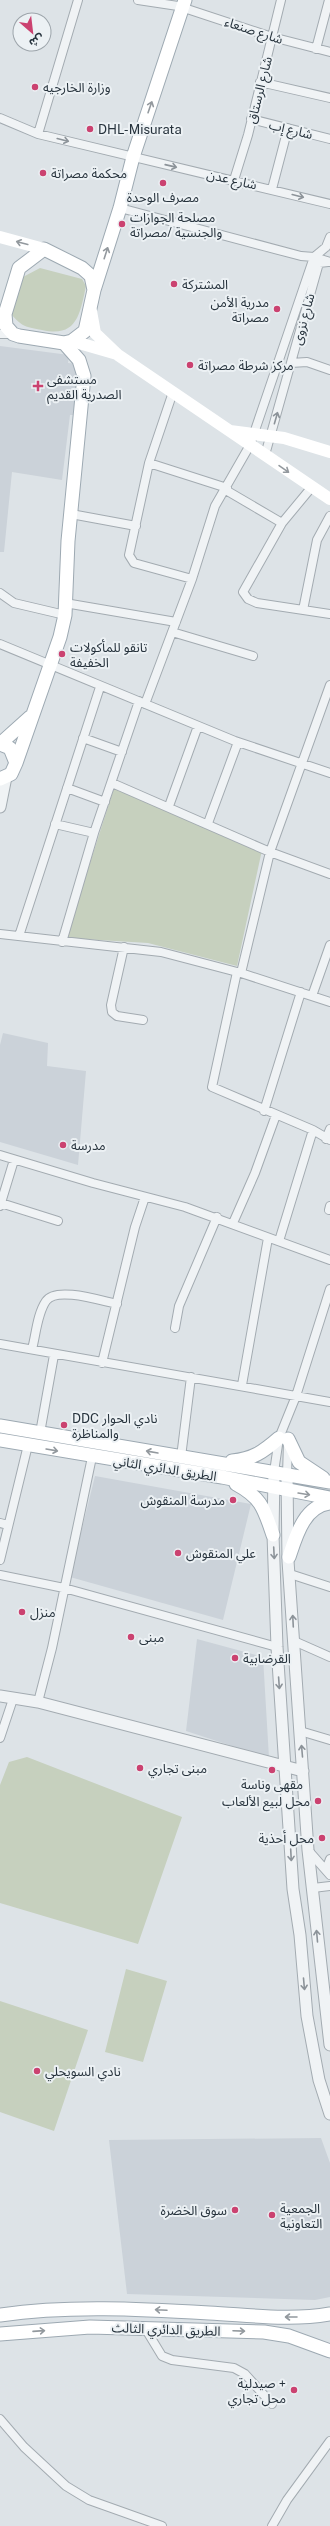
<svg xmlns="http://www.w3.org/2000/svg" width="330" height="2526" font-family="'Public Sans','Noto Sans Arabic',sans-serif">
<rect width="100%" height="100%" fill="#dde3e7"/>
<path fill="#cbd2d9" d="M0,346L69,355L68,363L79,364L73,415H70L62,480L12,472L4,552H0Z
M3,1033L48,1043L47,1066L86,1071L78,1165L0,1142V1045Z
M95,1476L251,1504L223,1620L70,1577Z
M197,1639L263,1657L269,1758L186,1731Z
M321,2138L330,2163V2297L315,2300L127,2294L109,2140Z"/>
<path fill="#c6d0be" d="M40,268L82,279L86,286C80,314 77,338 42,330C26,327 22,327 11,314L23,277Z
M114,788L262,850L237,966L148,943L66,938Z
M27,1757L182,1817L138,1944L0,1903V1785L9,1762Z
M126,1969L167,1981L143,2062L105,2052Z
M0,2001L88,2030L54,2131L0,2112Z"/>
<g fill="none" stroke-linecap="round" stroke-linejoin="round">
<defs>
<path id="minor" d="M138,0L178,6L272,37L330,52
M316,49L329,0
M260,82L330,98
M0,118L38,134L330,204
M251,119L330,139
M38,134L78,0
M234,180L248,135L281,0
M272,189L288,128
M120,208L301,256L314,257L330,262
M326,247L330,237
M314,257L326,247
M0,334H13
M291,363L307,362L330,370
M173,392L149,463L129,555L134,563L192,579
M265,455L319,263L328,262
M149,463L227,488
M311,488L282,523L243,592L248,599L257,603L330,614
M224,489L282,523
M71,514L136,526
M0,593L14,603L65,615
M65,603L176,622
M303,610L317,540L330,516
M172,632L253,656
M0,644L235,741L330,773
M145,704L192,579L215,506L250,445L314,257
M83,738L122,752
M112,783L270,852L330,874
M67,788L105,802
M169,806L198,726
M208,823L238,742
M55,824L94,833
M0,934L161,952L241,973L330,1002
M19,936L100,687
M62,942L94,833L139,701
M124,947L111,1005L112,1012L117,1016L143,1020
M237,972L212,1087L313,1130L330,1140
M241,973L270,852L330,685
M312,996L330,945
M264,1111L301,992
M326,1139L330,1129
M0,1155L93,1183L185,1207L330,1260
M1,1203L58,1221
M0,1206L14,1160
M329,1210L330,1206
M233,1223L255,1173L276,1115
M279,1241L313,1130
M175,1328L179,1306L217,1217
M0,1344L330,1402
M32,1349C36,1335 37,1314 46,1301C56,1286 102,1301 117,1304
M102,1363L135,1227L145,1197
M242,1385L268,1238
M40,1433L54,1355
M181,1457L191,1377
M274,1472L279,1438L296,1396L330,1289
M287,1475L288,1442
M0,1523L8,1525
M0,1560L28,1445
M290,1574L330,1587
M0,1575L64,1588L277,1647
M294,1641L330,1657
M38,1702L52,1648L92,1457
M300,1731L330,1740
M0,1738L13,1699
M308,1850L330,1875
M326,1870L330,1859
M313,1888L330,1886
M145,2328L162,2356L172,2360L234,2368L245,2374L272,2404
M0,2419L24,2447L66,2486L89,2500L162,2526
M272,2526L287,2500L330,2441"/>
<path id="tertiary" d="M0,807L6,777
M274,1472L273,1535L277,1647L293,1889L300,1935L307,2016L319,2080L330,2114
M287,1475L288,1561L308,1850L330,2045
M0,1696L38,1702L303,1771"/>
<path id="primary" d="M44,249L82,268L91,276L94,290L85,331L72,341L64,343L19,336L13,334L6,326L5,314L19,268Z
M94,290L120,208L133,157L185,0
M0,744L10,748L16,763L11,774L0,779
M0,744L30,717
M16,763L60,637L65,615L68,541L84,376L79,360L64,343
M0,1426L330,1482
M288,1439L299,1462L323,1478
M0,1440L222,1477L330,1498
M232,1461C253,1459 263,1452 279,1438
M236,1484C262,1498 264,1509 273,1535
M289,1557C296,1536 304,1506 330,1503
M0,2315C68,2305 140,2309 209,2313C249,2315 290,2321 330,2314
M0,2334L90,2327L264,2332L289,2336L330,2351"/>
</defs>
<use href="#minor" stroke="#a3abb1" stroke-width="10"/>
<use href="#tertiary" stroke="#a3abb1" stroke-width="13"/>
<use href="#primary" stroke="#9da9b2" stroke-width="15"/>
<use href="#minor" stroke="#f0f3f5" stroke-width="8"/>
<use href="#tertiary" stroke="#f0f3f5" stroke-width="11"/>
<path stroke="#fff" stroke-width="12" d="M0,237L44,249
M91,311L95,333L118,355L330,499
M72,341L117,354
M230,431L284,438L330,452"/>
<use href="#primary" stroke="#fff" stroke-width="13"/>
</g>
<defs><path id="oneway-shaft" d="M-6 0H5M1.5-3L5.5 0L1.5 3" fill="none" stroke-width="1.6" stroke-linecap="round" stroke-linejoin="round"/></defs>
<g stroke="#93999e">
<use href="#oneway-shaft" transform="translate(150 107) rotate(-71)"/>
<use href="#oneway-shaft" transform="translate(22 243) rotate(-165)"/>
<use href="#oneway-shaft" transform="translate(106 253) rotate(-72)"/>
<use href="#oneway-shaft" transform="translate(284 469) rotate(35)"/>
<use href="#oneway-shaft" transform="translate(52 1450) rotate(10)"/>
<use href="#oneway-shaft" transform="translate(152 1452) rotate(-170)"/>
<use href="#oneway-shaft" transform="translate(304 1494) rotate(9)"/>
<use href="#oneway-shaft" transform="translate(161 2310) rotate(-177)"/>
<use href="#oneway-shaft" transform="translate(291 2317) rotate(-180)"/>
<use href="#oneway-shaft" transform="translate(39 2331) rotate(-4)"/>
<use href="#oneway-shaft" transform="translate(239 2331) rotate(2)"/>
</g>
<g stroke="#8c9399">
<use href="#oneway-shaft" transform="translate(63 140) rotate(14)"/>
<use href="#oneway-shaft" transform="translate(171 166) rotate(13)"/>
<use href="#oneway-shaft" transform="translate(298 196) rotate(14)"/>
<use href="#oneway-shaft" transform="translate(276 418) rotate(-74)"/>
<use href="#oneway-shaft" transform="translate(274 1553) rotate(87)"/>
<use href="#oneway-shaft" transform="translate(293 1621) rotate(-93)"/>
<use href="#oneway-shaft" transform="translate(279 1683) rotate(86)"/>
<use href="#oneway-shaft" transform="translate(302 1751) rotate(-95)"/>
<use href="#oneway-shaft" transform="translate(291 1855) rotate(87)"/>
<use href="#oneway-shaft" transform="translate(317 1936) rotate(-95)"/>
<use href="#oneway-shaft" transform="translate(304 1984) rotate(85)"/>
</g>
<g fill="#cb4270" stroke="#ecf1f4" stroke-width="1.5">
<circle cx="35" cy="87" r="4"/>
<circle cx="90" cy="129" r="4"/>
<circle cx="43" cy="173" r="4"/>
<circle cx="163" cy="183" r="4"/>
<circle cx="122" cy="224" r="4"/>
<circle cx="174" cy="284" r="4"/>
<circle cx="277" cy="309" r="4"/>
<circle cx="190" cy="365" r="4"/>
<path d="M36 380h4v4h4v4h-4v4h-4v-4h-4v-4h4z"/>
<circle cx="62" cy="654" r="4"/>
<circle cx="63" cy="1145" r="4"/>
<circle cx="64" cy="1425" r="4"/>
<circle cx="233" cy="1500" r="4"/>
<circle cx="178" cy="1553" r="4"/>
<circle cx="22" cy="1612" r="4"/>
<circle cx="131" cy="1637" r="4"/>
<circle cx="235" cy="1658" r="4"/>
<circle cx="140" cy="1768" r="4"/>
<circle cx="272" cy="1770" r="4"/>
<circle cx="318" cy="1801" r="4"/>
<circle cx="322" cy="1838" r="4"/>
<circle cx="37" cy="2071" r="4"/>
<circle cx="235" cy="2210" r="4"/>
<circle cx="272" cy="2215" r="4"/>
<circle cx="294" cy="2390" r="4"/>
</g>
<g text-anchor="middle" stroke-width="4" stroke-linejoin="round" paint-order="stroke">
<g font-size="13" fill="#27333d" stroke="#ecf1f4">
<text transform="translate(254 30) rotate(18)" y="5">شارع صنعاء</text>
<text transform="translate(259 90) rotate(-76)" y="5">شارع الرستاق</text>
<text transform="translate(291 129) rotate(14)" y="5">شارع إب</text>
<text transform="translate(232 179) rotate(13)" y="5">شارع عدن</text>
<text transform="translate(303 319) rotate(-75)" y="5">شارع نزوى</text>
<text transform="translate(165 1468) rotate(9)" y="5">الطريق الدائري الثاني</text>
<text transform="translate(166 2329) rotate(2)" y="5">الطريق الدائري الثالث</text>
</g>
<g font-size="13" fill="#27333d" stroke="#ecf1f4" text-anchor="start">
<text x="43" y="92">وزارة الخارجيه</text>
<text x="98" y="134">DHL-Misurata</text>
<text x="51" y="178">محكمة مصراتة</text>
<text x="163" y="202" text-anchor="middle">مصرف الوحدة</text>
<text x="130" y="222">مصلحة الجوازات<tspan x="130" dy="15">والجنسية /مصراتة</tspan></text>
<text x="182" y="289">المشتركة</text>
<text x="269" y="307" text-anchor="end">مدرية الأمن<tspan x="269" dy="15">مصراتة</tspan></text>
<text x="198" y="370">مركز شرطة مصراتة</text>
<text x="47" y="384">مستشفى<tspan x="47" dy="15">الصدرية القديم</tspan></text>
<text x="70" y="652">تانقو للمأكولات<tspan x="70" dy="15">الخفيفة</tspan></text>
<text x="71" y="1150">مدرسة</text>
<text x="72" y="1423">DDC نادي الحوار<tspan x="72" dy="15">والمناظرة</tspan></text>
<text x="225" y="1505" text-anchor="end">مدرسة المنقوش</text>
<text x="186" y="1558">علي المنقوش</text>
<text x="30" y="1617">منزل</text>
<text x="139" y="1642">مبنى</text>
<text x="243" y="1663">القرضابية</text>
<text x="148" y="1773">مبنى تجاري</text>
<text x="272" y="1789" text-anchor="middle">مقهى وناسة</text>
<text x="310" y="1806" text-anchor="end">محل لبيع الألعاب</text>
<text x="314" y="1843" text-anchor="end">محل أحذية</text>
<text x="45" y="2076">نادي السويحلي</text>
<text x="280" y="2213">الجمعية<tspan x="280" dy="15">التعاونية</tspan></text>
<text x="227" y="2215" text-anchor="end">سوق الخضرة</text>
<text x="286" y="2388" text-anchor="end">صيدلية +<tspan x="286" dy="15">محل تجاري</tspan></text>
</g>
</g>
<g transform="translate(32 32) rotate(152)"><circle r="19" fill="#ecf1f4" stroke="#9da5ab"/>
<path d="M0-3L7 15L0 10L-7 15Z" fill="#cb4270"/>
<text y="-6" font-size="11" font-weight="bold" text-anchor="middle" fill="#27333d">ش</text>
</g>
</svg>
